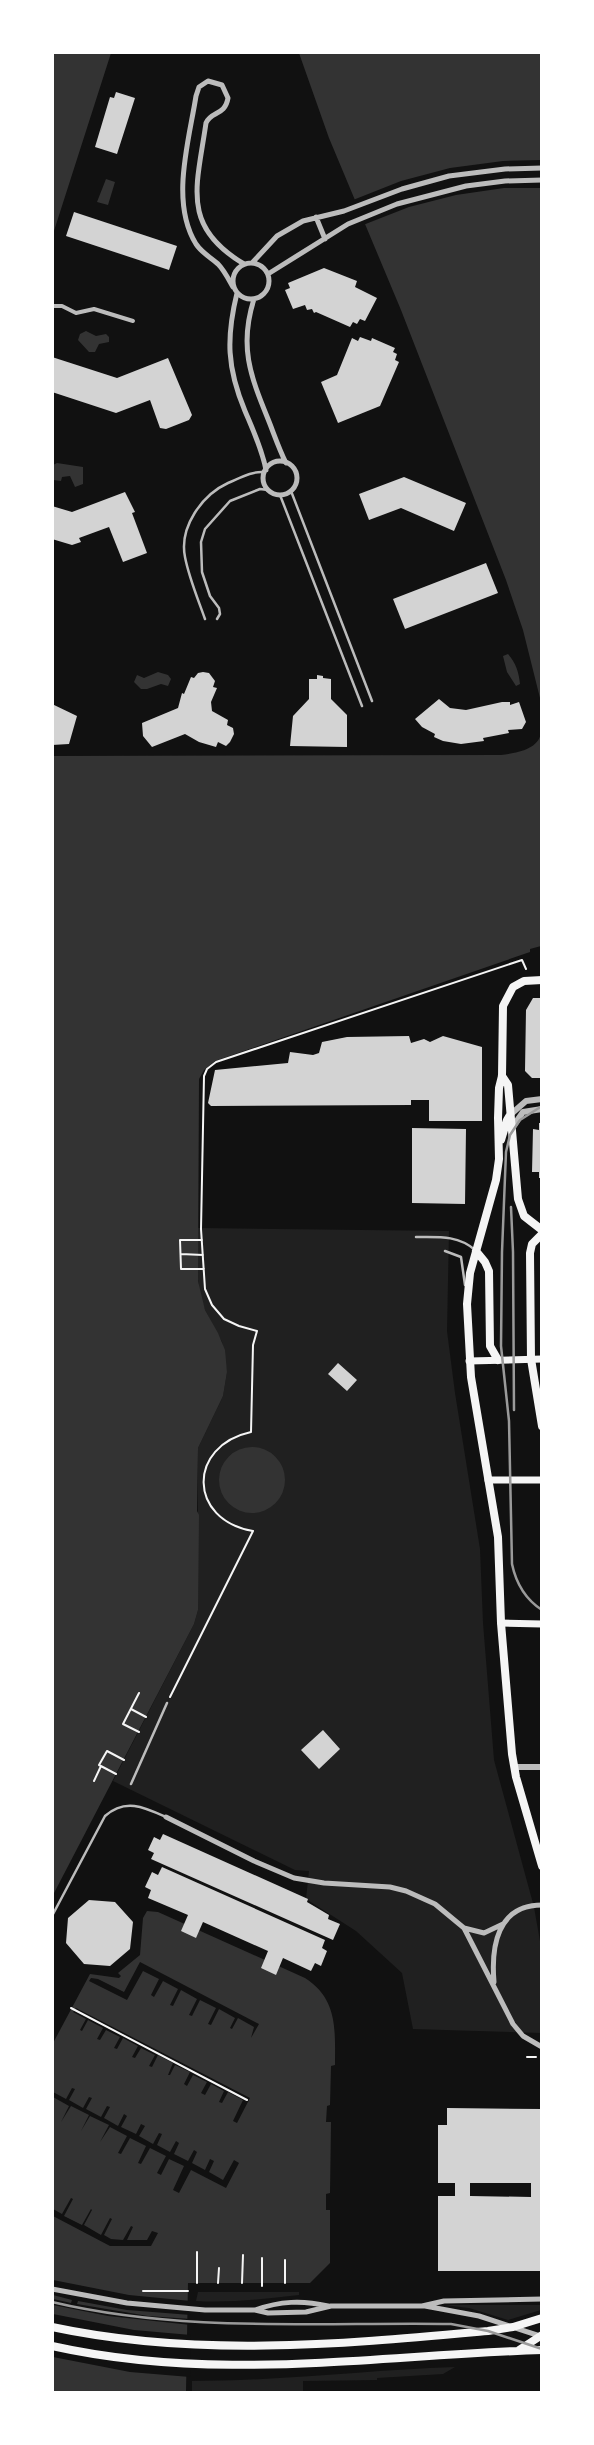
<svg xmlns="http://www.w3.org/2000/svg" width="594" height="2445" font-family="'Golos Text',sans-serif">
<rect width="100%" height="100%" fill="#111"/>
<path fill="#202020" d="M198,1228L449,1231L447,1331L455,1393L480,1549L483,1623L494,1760L534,1907L541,1947V2033L413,2029L402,1973L356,1931L306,1899L309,1871L295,1870L113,1781L194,1624L198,1610V1448L223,1396L227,1372L222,1342L205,1310L200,1295L197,1272Z
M198,2292H299V2295C264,2299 230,2303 196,2301Z
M444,2305H541V2310L508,2320L469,2308Z
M455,2367L443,2374L377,2378V2380L303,2381V2392H192V2381C280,2381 368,2370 455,2367Z"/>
<path fill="#333" d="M53,52L111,53L53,234L52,53Z
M299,53H541V702L523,630L506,580L401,310L329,138Z
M106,179L115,182L108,205L97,202Z
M86,331L96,336L106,334L109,337V342L99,344L95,352H89L78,340L80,334Z
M57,463L83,467V484L75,487L70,476L62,477L61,481L53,480V465Z
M508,654C516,663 519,673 520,684L516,686L507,672L503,656Z
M158,672L168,675L171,679L168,686L161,684L147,689H141L134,682L137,675L144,678Z
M541,733V946L530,949V952L215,1061L204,1070L199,1079L198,1281L205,1310L218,1333L225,1350L227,1372L223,1396L198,1448L197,1511L199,1515L198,1610L194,1624L53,1895V756L501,755C516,753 538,750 541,733Z
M219 1480a33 33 0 1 1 66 0a33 33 0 1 1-66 0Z
M147,1911L158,1912L305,1978C338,1999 335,2030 335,2065L331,2066L330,2105L327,2106L326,2122H331L330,2193L326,2194V2210H330V2263L310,2283H188L186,2392H53L52,2045L90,1974L119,1978L121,1976L118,1973L140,1955L143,1918Z"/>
<path fill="#111" d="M541,160V188H504L456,195L409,207L363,225L353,200L401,181L450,168L503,161Z
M140,1962L259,2024L251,2038L254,2027L238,2018L232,2029L230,2028L235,2018L219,2009L211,2025L208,2024L216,2008L200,2000L192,2016L189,2015L197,1999L181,1990L173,2006L170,2005L178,1989L163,1981L154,1997L151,1995L159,1979L143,1971L127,2000L89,1981L91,1978L98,1979L124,1992Z
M76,2008L250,2098L237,2123L233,2121L243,2100L228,2092L222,2103L219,2102L224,2091L211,2084L205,2095L201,2093L207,2082L193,2075L187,2086L184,2084L190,2072L175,2065L170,2075H168L173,2063L158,2055L152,2067L149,2066L155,2055L141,2048L135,2058L132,2057L138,2046L123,2038L117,2049L114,2048L120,2037L106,2030L100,2040L97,2039L103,2028L88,2020L82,2031L80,2030L86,2019L73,2012Z
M72,2088L75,2089L69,2100L83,2108L89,2097L92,2098L86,2109L101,2117L107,2106L110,2107L104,2118L118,2126L124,2114L127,2116L121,2127L136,2134L141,2124L145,2126L139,2136L153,2144L159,2133L162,2134L157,2145L170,2152L176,2141L179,2143L174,2154L188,2161L194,2150L197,2152L192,2163L205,2170L210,2159L214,2161L209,2172L223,2180L234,2160L239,2163L226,2188L191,2170L179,2193L173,2190L184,2166L169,2159L161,2175L157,2173L166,2156L150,2148L141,2164L138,2163L146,2146L130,2138L121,2154L118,2153L127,2136L110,2127L100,2142L109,2125L90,2116L81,2131L89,2115L71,2106L61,2122L69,2106L53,2097V2092L66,2099Z
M71,2198L73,2199L64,2216L82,2225L91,2209L92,2210L84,2225L101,2235L110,2218L112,2219L104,2235L111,2239L123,2240L131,2226L133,2227L127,2240H147L152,2231L158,2233L151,2246H110L53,2216V2209L62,2214Z
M53,2280L129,2295L191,2301V2315L127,2310L78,2301L77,2304L148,2316L191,2319V2325L108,2316L53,2305V2299L71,2303L72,2300L53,2295Z
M53,2314L134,2330L191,2335L190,2377L130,2372L53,2357Z"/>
<path fill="#d3d3d3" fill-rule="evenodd" d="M116,92L135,98L117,154L95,147L110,97L114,98Z
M74,212L177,246L169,270L66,236Z
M324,268L357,281L355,287L377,298L365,321L360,319L357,324L353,322L350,327L316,312L314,313L312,309L307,310L305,305L293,309L285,290L290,288L288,283Z
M360,337L371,341L372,338L395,348L393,352L397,354L395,360L399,362L380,406L338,423L321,382L337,375L352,338L358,341Z
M52,357L117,378L168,358L192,415L189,420L166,429L160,428L150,400L116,413L52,392Z
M404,477L466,503L454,531L401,508L369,520L359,494Z
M125,492L135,512L132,513L147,553L123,562L109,527L79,538L81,542L72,545L52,539V506L72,512Z
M486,563L498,593L405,629L393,599Z
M203,672L209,673L215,681L213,687L217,688L211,702L212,711L228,720L227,725L233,728L234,734L230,742L226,746L218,742L216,747L199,742L185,734L152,747L143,736L142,723L178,708L182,693L184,694L191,677L194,678L198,673Z
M317,675L323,676V678L331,679V699L347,715V747L290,746L293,716L309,699V679H317Z
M439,699L450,708L466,710L502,702H510V705L519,702L526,722L522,729L508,730L509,733L483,738L484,741L461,744L443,741L434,737L435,734L422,727L415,719Z
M52,704L77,716L69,744L52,745Z
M533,998H542V1078H532L525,1071L526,1010Z
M409,1036L411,1043L424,1039L430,1042L443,1036L482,1047V1121H429V1100H411V1105L211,1106L208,1103L215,1070L288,1063L290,1052L313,1055L319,1053L322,1042L347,1037Z
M539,1123H542V1178H539V1172H532L533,1129L539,1130Z
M412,1128L466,1129L465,1204L412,1203Z
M338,1363L357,1380L347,1391L328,1374Z
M323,1730L340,1749L319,1769L301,1750Z
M163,1834L308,1899L307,1902L329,1915L328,1919L340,1924L333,1940L151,1859L154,1853L148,1850L154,1837L160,1840Z
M162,1867L325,1940L322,1948L327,1951L321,1966L315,1963L311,1971L283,1958L276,1975L261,1968L268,1951L203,1922L196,1938L181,1931L188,1915L148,1898L151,1890L145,1887L152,1872L158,1875Z
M89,1900L115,1902L133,1922L130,1949L110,1966L84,1964L66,1943L68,1918Z
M447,2108L542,2109V2271H438V2196H455V2183H438V2125H447ZM470,2183H531V2197L470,2196Z"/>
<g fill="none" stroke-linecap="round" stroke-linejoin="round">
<path stroke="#f5f5f5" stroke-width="2" d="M202,1240H180L181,1269H204
M181,1254L203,1255
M170,1697L253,1531C188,1520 187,1446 251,1432L253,1345L257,1331L239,1326L224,1319L212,1305L205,1289L201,1229L204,1076L207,1069L216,1062L522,960L526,969
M131,1709L146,1717
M139,1732L123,1724L139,1693
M116,1774L99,1765L107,1751L124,1760
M94,1781L101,1766
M71,2008L247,2100
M527,2057H536
M197,2252V2283
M262,2258V2286
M218,2283L219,2268
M242,2283L243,2255
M285,2283V2260
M143,2291H188"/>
<path stroke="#bcbcbc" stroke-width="2.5" d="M291,491L372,701
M280,495L362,706
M205,619C198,599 189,578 185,557C179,527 202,495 228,483C240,478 252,471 264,472
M217,619L220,614L219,608L210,596L202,572L201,542L205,529L230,501L260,489L268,490
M416,1237C438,1237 458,1235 475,1250
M445,1251L461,1257L465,1285
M131,1784L167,1703
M52,1916L105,1816C125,1798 144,1807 166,1817"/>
<path stroke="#bcbcbc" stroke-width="4" d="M52,306H62L76,313L94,309L133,321"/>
<path stroke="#bcbcbc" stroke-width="5" d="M316,217L325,239
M233 281a18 18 0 1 1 36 0a18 18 0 1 1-36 0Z
M252,263L277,236L303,221L344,211L402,189L449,176L505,169L542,168
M268,274L348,224L397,204L466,186L505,181L542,180
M233,287C229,280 224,270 218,264C210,257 202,253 196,244C170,202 189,141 196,96L199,87L208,81L222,85L228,98C225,116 211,111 206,123C197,186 180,226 244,264
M237,293C226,338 227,368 245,411C253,430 262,449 266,470
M254,299C239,346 250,375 268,419C274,434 279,449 286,463
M263 478a17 17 0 1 1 34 0a17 17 0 1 1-34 0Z
M166,1817L254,1861L294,1878L324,1883L390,1887L406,1891L435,1904L464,1928L513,2024L523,2036L542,2047
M464,1928L484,1933L503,1924
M494,1982C491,1947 497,1905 542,1905
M52,2289L127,2303L205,2310H255L268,2313L306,2312L331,2306H422L444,2301L542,2299
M425,2306L479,2316L540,2336
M255,2310C280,2301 302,2300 328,2306"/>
<path stroke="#bcbcbc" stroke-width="6" d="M510,1115L526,1101L542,1099
M512,1128L523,1112L542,1109
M514,1767H542"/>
<path stroke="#f5f5f5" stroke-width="7" d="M469,1361L542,1359
M488,1480H542
M501,1623L542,1624"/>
<path stroke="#f5f5f5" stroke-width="8" d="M542,980L524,981L513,987L503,1006L502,1076L499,1088L498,1118L499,1159L496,1180L470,1273L467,1304L471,1377L498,1537L501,1623L512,1754L516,1777L542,1866
M502,1076L508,1085L518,1199L524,1216L542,1230
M501,1140L507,1120L510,1115
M542,1234L532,1244L530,1253L531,1359L542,1426
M476,1251L485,1262L489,1271L490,1346L498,1360
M52,2327C197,2358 343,2344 488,2331L513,2327L542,2318
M52,2346C218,2383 375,2355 542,2350
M519,2350L542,2335"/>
<path stroke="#9a9a9a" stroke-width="2.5" d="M542,1106L520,1120L510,1135L506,1152L502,1252L501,1346L509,1421L512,1564C516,1583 525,1599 542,1610
M511,1207L513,1252L514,1410
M52,2302C183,2333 318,2322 451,2324L488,2331L542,2349"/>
</g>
<rect width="594" height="2445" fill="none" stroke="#ffffff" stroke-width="108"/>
</svg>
